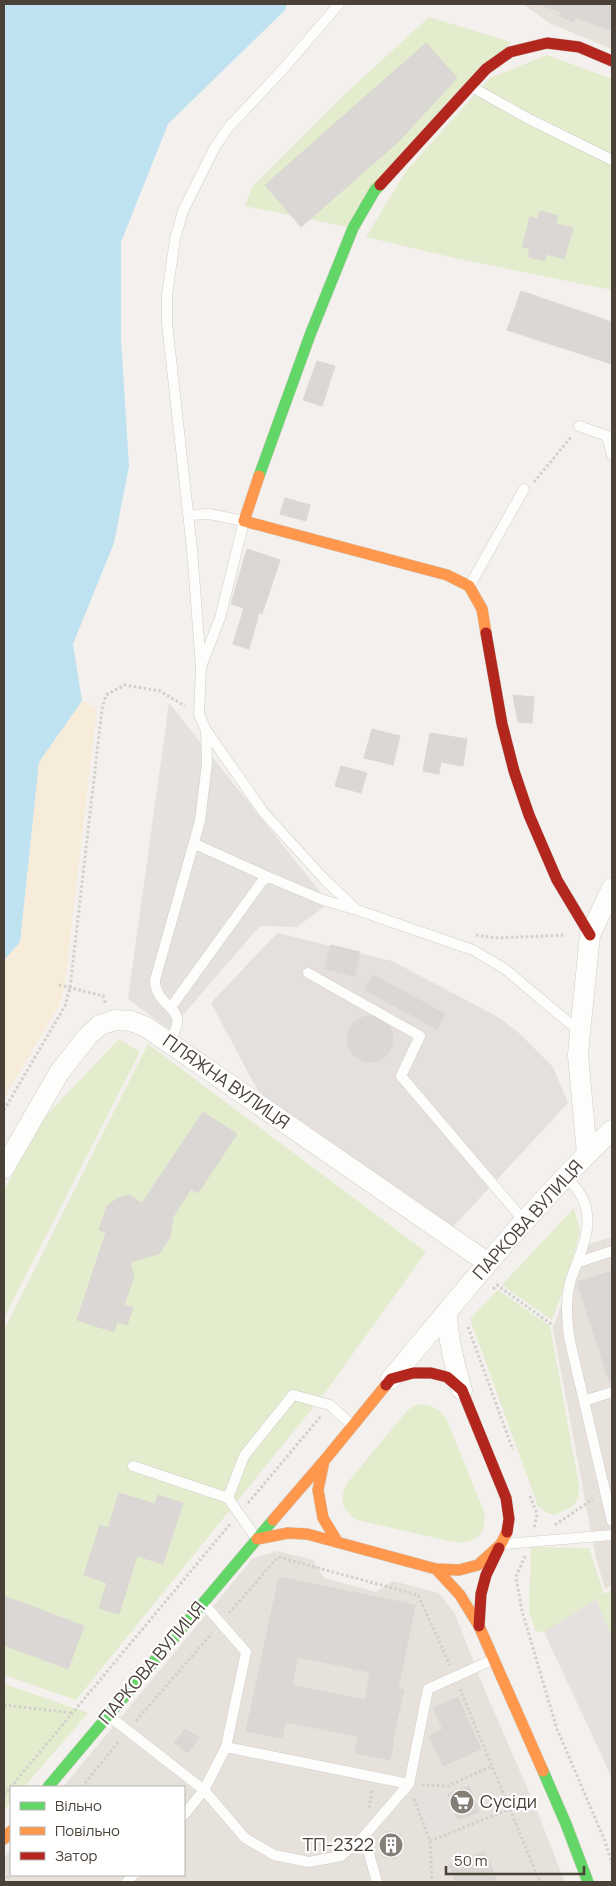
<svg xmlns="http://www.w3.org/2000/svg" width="616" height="1886" font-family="Manrope,sans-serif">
<rect width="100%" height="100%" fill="#f3f0ed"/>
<path fill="#e7e1db" d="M523,4H612V49L549,23Z
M612,1237V1586L605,1589L596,1558L553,1329L580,1247Z
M277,1551L313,1560L324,1578L376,1592L393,1581L439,1593L455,1614L488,1698L533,1801L565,1882H4V1859L11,1849V1875H184V1787H63L253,1558Z"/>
<path fill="#e5e0dd" d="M277,933L392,961L498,1017L519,1033L553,1067L568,1103L453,1227L275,1106L257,1089L211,1003Z"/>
<path fill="#e4ecce" d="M429,17L511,42L347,227L245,206L252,187L345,94Z
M547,55L612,79V290L459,259L366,237L406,171L490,78Z
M119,1039L140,1052L4,1318V1191L40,1122Z
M148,1044L426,1252L324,1394L76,1700L4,1675V1330Z
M574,1208L580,1231L567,1280L552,1320L502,1285Z
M498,1290L550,1326L579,1486L578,1498L573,1506L555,1515L547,1513L538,1506L470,1319Z
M423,1404C434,1406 439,1409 446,1418L484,1512C488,1534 475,1545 453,1542L357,1520C342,1511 338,1497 348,1482L407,1411L414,1406Z
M531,1547L589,1548L604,1594L612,1590V1639L596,1599L544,1632L535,1631L529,1611Z
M4,1684L88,1713L24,1787H11V1802L4,1810Z"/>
<path fill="#f6ecd9" d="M82,701L97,708L64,990L59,1005L4,1099V960L20,942L39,762Z"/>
<path fill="#e5e1de" d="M169,703L329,903L297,927L260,926L170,1030L128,999Z
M596,1599L612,1636V1778L544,1632Z
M411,1791L442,1792L455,1824L428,1835Z"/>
<path fill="#bee2f0" d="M4,4H287L285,10L168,124L121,242V340L129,466L114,543L73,644L82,701L39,762L20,942L4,960Z"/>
<path fill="#dbd7d4" stroke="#dbd7d3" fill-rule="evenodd" d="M544,4H612V31L575,17L574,22L559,16L561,12L543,6Z
M426,43L457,78L398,142L301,227L265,185Z
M540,211L558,216L556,224L573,228L564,259L547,254L545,261L528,257L530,249L522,247L530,217L538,219Z
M521,291L612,322V364L507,330Z
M317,361L335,366L322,406L303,400Z
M285,498L310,505L306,521L280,514Z
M247,549L280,560L262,614L259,613L249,649L233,644L244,608L231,604Z
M513,695L534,697L532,723L518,722Z
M372,729L400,736L393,765L364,758Z
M430,733L467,739L463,766L441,762L439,774L423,771Z
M341,766L367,773L361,793L335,786Z
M331,945L360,952L354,976L325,969Z
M373,975L445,1014L437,1029L365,990Z
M347 1039a23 23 0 1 1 46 0a23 23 0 1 1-46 0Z
M203,1112L237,1134L198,1193L191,1189L173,1217L170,1237L159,1254L130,1262L134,1276L124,1305L133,1308L127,1325L117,1322L114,1332L77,1320L106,1232L99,1230L107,1206L118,1198L129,1195L142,1203Z
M612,1271V1381H609L577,1282Z
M119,1493L155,1504L158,1495L183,1503L163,1564L137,1556L119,1614L99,1608L107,1583L84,1575L100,1525L108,1528Z
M279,1577L415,1605L398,1689L404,1690L392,1741H394L390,1760L355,1753L358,1736L285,1722L282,1738L246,1731ZM298,1657L370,1672L365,1700L292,1685Z
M4,1596L84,1626L68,1669L4,1645Z
M458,1697L481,1749L443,1766L429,1736L443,1729L433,1708Z
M185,1729L199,1738L188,1753L174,1743Z
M469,1786L479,1812L458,1820L448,1794Z
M386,1831L401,1834L396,1859L381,1856Z
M485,1851L497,1882H455L449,1864Z"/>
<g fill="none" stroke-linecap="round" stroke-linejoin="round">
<defs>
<path id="lane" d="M339,4L285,67L228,128L215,147L183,211L175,239L167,295V323L192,549L201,667L199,714L206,730L264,813L327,882L357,910
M470,86L529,119L612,160
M579,426L607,436L612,455
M189,515L209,514L244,521L220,618L202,664
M470,585L524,489
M195,844L266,876
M308,973L420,1036L401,1076L525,1222
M171,1007L266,876L323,900L357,910L473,950L505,969L580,1032
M168,1042C195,1006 155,1010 155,980L200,821L207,763L206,731
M566,1175C571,1182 578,1190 582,1197C596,1225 580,1253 571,1279C565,1299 567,1318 569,1337L612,1521
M579,1262L612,1251
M584,1401L612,1392
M133,1466L228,1498L256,1538
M228,1498L244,1456L293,1395L330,1405L352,1425
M504,1544L612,1535
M204,1604L246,1652L226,1747L409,1784L428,1689L492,1660
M109,1716L204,1790L184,1815
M226,1747L204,1790L245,1838L274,1855L309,1862L341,1856L364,1836L409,1784
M364,1836L377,1882
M127,1882L133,1875"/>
<path id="street" d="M587,1154L578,1055L580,1032L590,935L612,888
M4,1168L59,1073L87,1037L100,1025L115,1020L131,1021L146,1027L168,1042L488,1263
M447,1313C448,1340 454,1364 462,1390
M391,1379C462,1294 532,1206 612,1130"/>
<path id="fast" d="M259,476L310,335L353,228L375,190L380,185
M543,1771L566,1824L588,1882
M48,1787L273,1520"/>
<path id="slow" d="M259,476L244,521L447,575L469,586L482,609L486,633
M273,1520L323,1462
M257,1539L288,1533L307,1534L436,1569L459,1570L478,1565L501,1544L507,1532
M337,1541L323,1518L318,1490L324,1461L386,1385
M436,1569L460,1595L479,1626L543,1771
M4,1839L11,1831"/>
<path id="jam" d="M380,185L486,69L510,52L547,43L579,47L612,61
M486,633L502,724L514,771L529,815L557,880L590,935
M386,1385L391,1379L413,1373H431L447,1377L462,1390L506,1498L509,1519L507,1532
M479,1626L481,1594L486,1575L499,1548"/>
</defs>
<use href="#lane" stroke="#d1cecb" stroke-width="11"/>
<use href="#street" stroke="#d1cecb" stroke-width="21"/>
<use href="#fast" stroke="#d2ccc4" stroke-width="12"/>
<use href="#slow" stroke="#d2ccc4" stroke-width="12"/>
<use href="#jam" stroke="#d2ccc4" stroke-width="12"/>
<path stroke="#d3d0cb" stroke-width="3" stroke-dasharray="2.5 2.5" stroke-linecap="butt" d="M534,482L571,437
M476,935L497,938L565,935
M59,985L103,996L106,1005
M4,1110L65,1006L70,988L102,709L106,695L125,685L160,691L185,706
M493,1289L497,1285L554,1326
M468,1327L513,1450
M530,1496L537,1514L534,1529
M248,1503L321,1416
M555,1525L593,1499
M525,1556L516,1577L522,1611L557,1729L605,1841L612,1864
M229,1613L278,1557L418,1595L450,1665
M460,1689L540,1882
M4,1705L73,1713
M136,1721L212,1633
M422,1785L448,1786L492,1766
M82,1787L119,1741
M4,1795L231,1523
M414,1799L430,1841L432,1882
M369,1808L372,1790
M430,1841L510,1809
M4,1882L11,1873"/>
<use href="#lane" stroke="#fdfdfc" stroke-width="10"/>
<use href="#street" stroke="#fdfdfc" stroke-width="20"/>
<use href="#fast" stroke="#63d668" stroke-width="11"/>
<use href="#slow" stroke="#ff974d" stroke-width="11"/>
<use href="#jam" stroke="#b3261e" stroke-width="11"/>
</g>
<defs>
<symbol id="supermarket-disc" viewBox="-11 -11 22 22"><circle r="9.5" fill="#857e77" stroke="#fff"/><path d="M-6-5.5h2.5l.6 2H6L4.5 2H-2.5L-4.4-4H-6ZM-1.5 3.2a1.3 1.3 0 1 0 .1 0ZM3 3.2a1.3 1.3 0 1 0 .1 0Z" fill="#fff"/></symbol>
<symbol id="building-disc" viewBox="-11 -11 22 22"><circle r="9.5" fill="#857e77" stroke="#fff"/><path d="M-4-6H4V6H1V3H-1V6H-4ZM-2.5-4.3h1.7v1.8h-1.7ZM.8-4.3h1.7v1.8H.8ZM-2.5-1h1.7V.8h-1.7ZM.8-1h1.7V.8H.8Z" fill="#fff"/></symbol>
</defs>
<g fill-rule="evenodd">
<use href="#supermarket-disc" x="448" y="1788" width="28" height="28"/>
<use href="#building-disc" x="377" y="1831" width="28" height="28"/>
</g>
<g text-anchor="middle" stroke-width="4.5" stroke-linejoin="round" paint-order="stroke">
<g font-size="18" fill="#4a4138" stroke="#fff">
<text transform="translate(226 1082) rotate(35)" y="6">ПЛЯЖНА ВУЛИЦЯ</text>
<text transform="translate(528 1220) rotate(-48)" y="6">ПАРКОВА ВУЛИЦЯ</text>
<text transform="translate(152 1663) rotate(-50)" y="6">ПАРКОВА ВУЛИЦЯ</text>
</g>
<g font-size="18" fill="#4a4138" stroke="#fff" text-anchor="start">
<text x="480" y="1808">Сусіди</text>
<text x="374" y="1851" text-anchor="end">ТП-2322</text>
</g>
</g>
<rect width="616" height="1886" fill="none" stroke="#4a4138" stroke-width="10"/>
<rect x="10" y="1786" width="175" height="90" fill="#ffffff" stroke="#b7b3af"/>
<rect x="20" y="1802" width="25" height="8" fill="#63d668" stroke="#b7b3af"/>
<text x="55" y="1811" font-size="15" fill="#4a4138">Вільно</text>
<rect x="20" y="1827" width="25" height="8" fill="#ff974d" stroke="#b7b3af"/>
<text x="55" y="1836" font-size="15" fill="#4a4138">Повільно</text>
<rect x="20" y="1852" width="25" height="8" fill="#b3261e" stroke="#b7b3af"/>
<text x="55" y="1861" font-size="15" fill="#4a4138">Затор</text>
<path d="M446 1866v8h138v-8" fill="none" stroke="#4a4138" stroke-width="2.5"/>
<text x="454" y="1866" font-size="15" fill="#4a4138" stroke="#ffffff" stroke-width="4" paint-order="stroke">50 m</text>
</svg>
